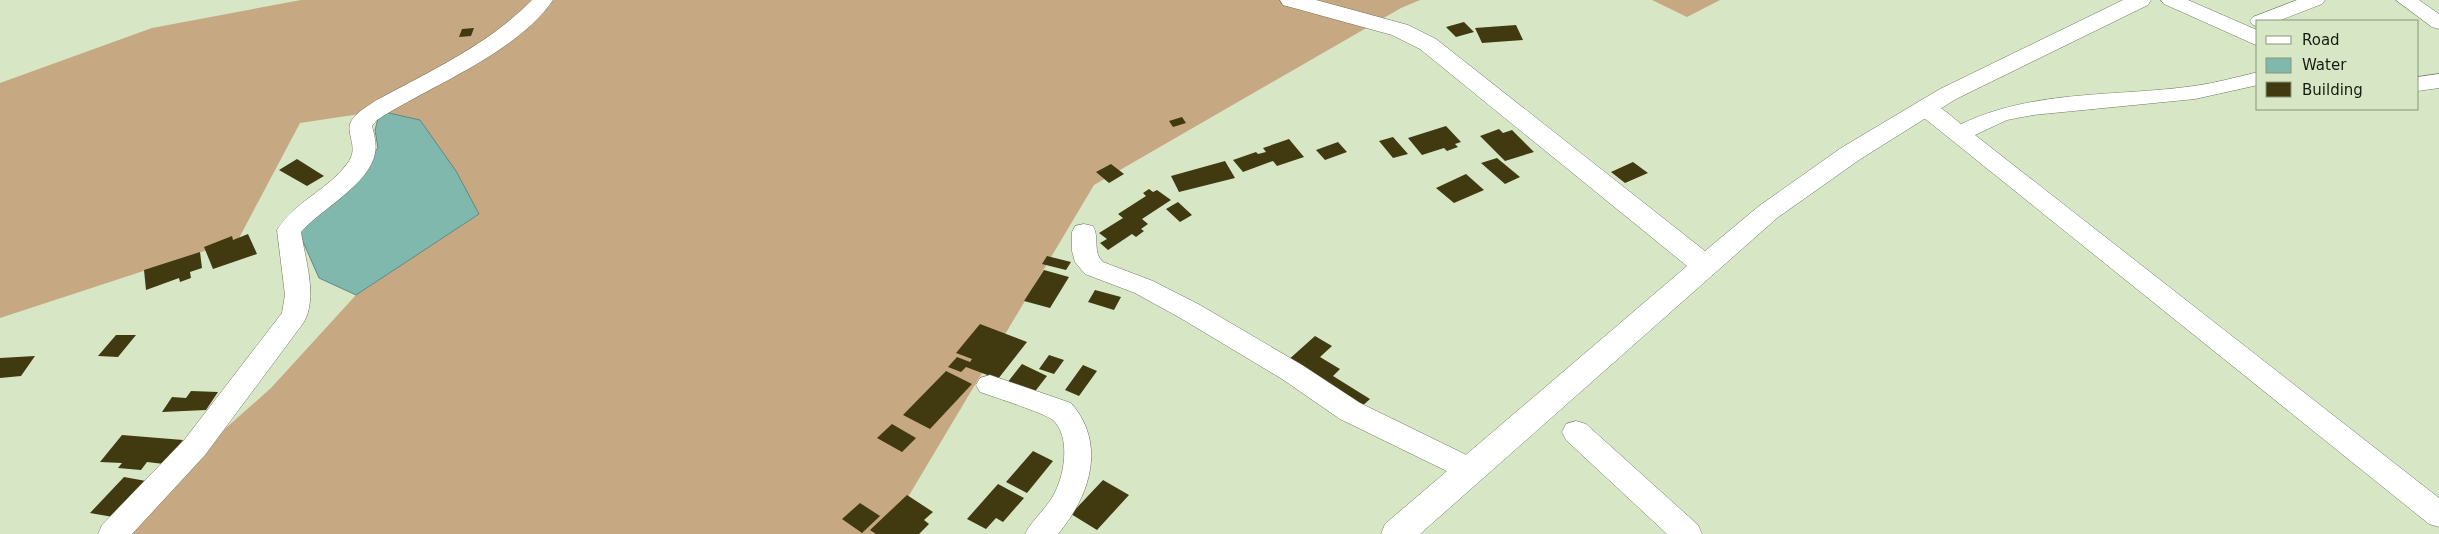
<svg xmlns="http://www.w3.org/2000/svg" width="2439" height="534" font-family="'DejaVu Sans',sans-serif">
<rect width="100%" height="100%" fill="#d7e6c5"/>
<path fill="#c6a883" d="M301,0H1420L1401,8L1094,185L886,534H107L271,388L356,295L479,214L420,120L380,111L300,123L238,240L0,318V83L152,28Z
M1652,0H1720L1687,17Z"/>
<path fill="#80b8ae" stroke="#60897f" d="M380,111L420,120L456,171L479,214L356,295L319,278L297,228L378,148L375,130Z"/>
<path fill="#413a10" d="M1464,22L1474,32L1456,37L1446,27Z
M1516,25L1523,40L1482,43L1475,28Z
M474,28L471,36L459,37L462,29Z
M1182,117L1186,123L1173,127L1169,121Z
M1446,126L1461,142L1455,144L1458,147L1447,151L1444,148L1422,155L1408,138Z
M1499,129L1503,133L1512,130L1534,152L1505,161L1480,136Z
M1393,137L1408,154L1393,158L1379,141Z
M1289,139L1304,157L1277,166L1273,161L1243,172L1233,160L1256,152L1258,154L1266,152L1263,148Z
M1338,142L1347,152L1325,160L1316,150Z
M1497,158L1520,177L1505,184L1481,163Z
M297,159L324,176L307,186L279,170Z
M1225,161L1235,178L1179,192L1171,176Z
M1633,162L1648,173L1625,183L1611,172Z
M1111,164L1124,174L1109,183L1096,172Z
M1466,174L1484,190L1454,203L1436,188Z
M1149,189L1153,192L1157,190L1171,200L1142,219L1148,224L1141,229L1144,231L1136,237L1132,234L1108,250L1100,243L1107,239L1099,233L1123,218L1118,214L1146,196L1143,193Z
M1178,202L1192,215L1180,222L1166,209Z
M248,234L257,254L213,269L204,247L232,236L233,240Z
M200,252L202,268L190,272L191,278L180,282L179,278L146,290L144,270Z
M1047,256L1071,262L1066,270L1042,264Z
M1044,270L1069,277L1050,308L1024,301Z
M1095,290L1121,297L1114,310L1088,302Z
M980,324L1027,342L998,379L966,367L961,372L948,367L957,357L970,362L972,359L956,353Z
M116,335H136L118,357L98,356Z
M1315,336L1332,346L1320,357L1340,369L1333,376L1370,399L1360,408L1286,362Z
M1049,355L1064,360L1054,374L1039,369Z
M35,356L21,376L0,378V358Z
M1022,364L1047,376L1033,394L1007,383Z
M1083,365L1097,371L1079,396L1065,390Z
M946,371L972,384L930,429L903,415Z
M191,391L218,392L206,410L162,412L172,397L186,398Z
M892,424L916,438L902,452L877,438Z
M122,435L183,440L164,464L147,462L141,470L118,468L122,463L100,462Z
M1033,451L1053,461L1027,493L1006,482Z
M124,477L146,481L113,517L90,513Z
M1103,480L1129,495L1097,530L1071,514Z
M998,484L1024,498L1003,522L996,518L986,529L967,519Z
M907,495L933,512L924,520L929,524L919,534H876L870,530Z
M860,503L880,516L862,533L842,519Z"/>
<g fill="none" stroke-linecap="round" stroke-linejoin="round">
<defs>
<path id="minor" d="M532,0H553C516,54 431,85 377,120L372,126C374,134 377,144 375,153C370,184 321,209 301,232C305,259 318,297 304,322L205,455L132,534H98L102,525L185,439L282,313L285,295L277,230C294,201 331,189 349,161C358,147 347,136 350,124C353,114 367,107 375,101C430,71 488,45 532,0Z
M2161,0H2188L2257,30L2258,46L2164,4Z
M2297,0H2325L2322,4L2278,21H2258V27L2253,25L2250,21L2253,17Z
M2396,0H2419L2439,14V29L2432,27Z
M2258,72V85L2195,99L2033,115L2007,120L1975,135L2439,498V527L2429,524L1918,113L1915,108L1918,103C1935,99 1948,114 1961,124C2035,89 2115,97 2194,86C2216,83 2237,77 2258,72Z
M2439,74V88L2418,91V77Z
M1084,224L1093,226C1100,238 1092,252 1103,262L1153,281L1200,305L1302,365L1360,403L1481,462L1485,470L1481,478L1471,482L1461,478L1340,419L1282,379L1182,319L1135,293L1085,274L1075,262L1072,251V232L1075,226Z
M990,375L1071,403C1107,444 1090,496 1058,534H1025C1033,518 1049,507 1056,490C1065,471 1070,436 1053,420C1044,413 994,397 980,392L976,385L980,378Z
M1576,421L1586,424L1698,525L1702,534H1667L1566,440L1562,432L1566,424Z"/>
<path id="tertiary" d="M1280,0H1316L1408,25L1436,39L1705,251L1759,206L1841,148L1940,89L2123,0H2151L2148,5L1956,99L1859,160L1777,218L1420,534H1381L1385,524L1687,266L1420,49L1392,35L1283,5Z"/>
</defs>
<use href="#minor" stroke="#6c795c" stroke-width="1"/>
<use href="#tertiary" stroke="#6c795c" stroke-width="1"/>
<use href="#minor" fill="#fff" fill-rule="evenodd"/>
<use href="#tertiary" fill="#fff" fill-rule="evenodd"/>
</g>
<rect x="2256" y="20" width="162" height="90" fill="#d7e6c5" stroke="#8a957d"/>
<rect x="2266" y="36" width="25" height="8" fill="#ffffff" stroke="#8a957d"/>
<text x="2302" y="45" font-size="15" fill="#171c11">Road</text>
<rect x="2266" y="58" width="25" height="15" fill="#80b8ae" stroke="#8a957d"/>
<text x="2302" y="70" font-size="15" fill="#171c11">Water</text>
<rect x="2266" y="82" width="25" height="15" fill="#413a10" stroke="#8a957d"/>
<text x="2302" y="95" font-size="15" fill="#171c11">Building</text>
</svg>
